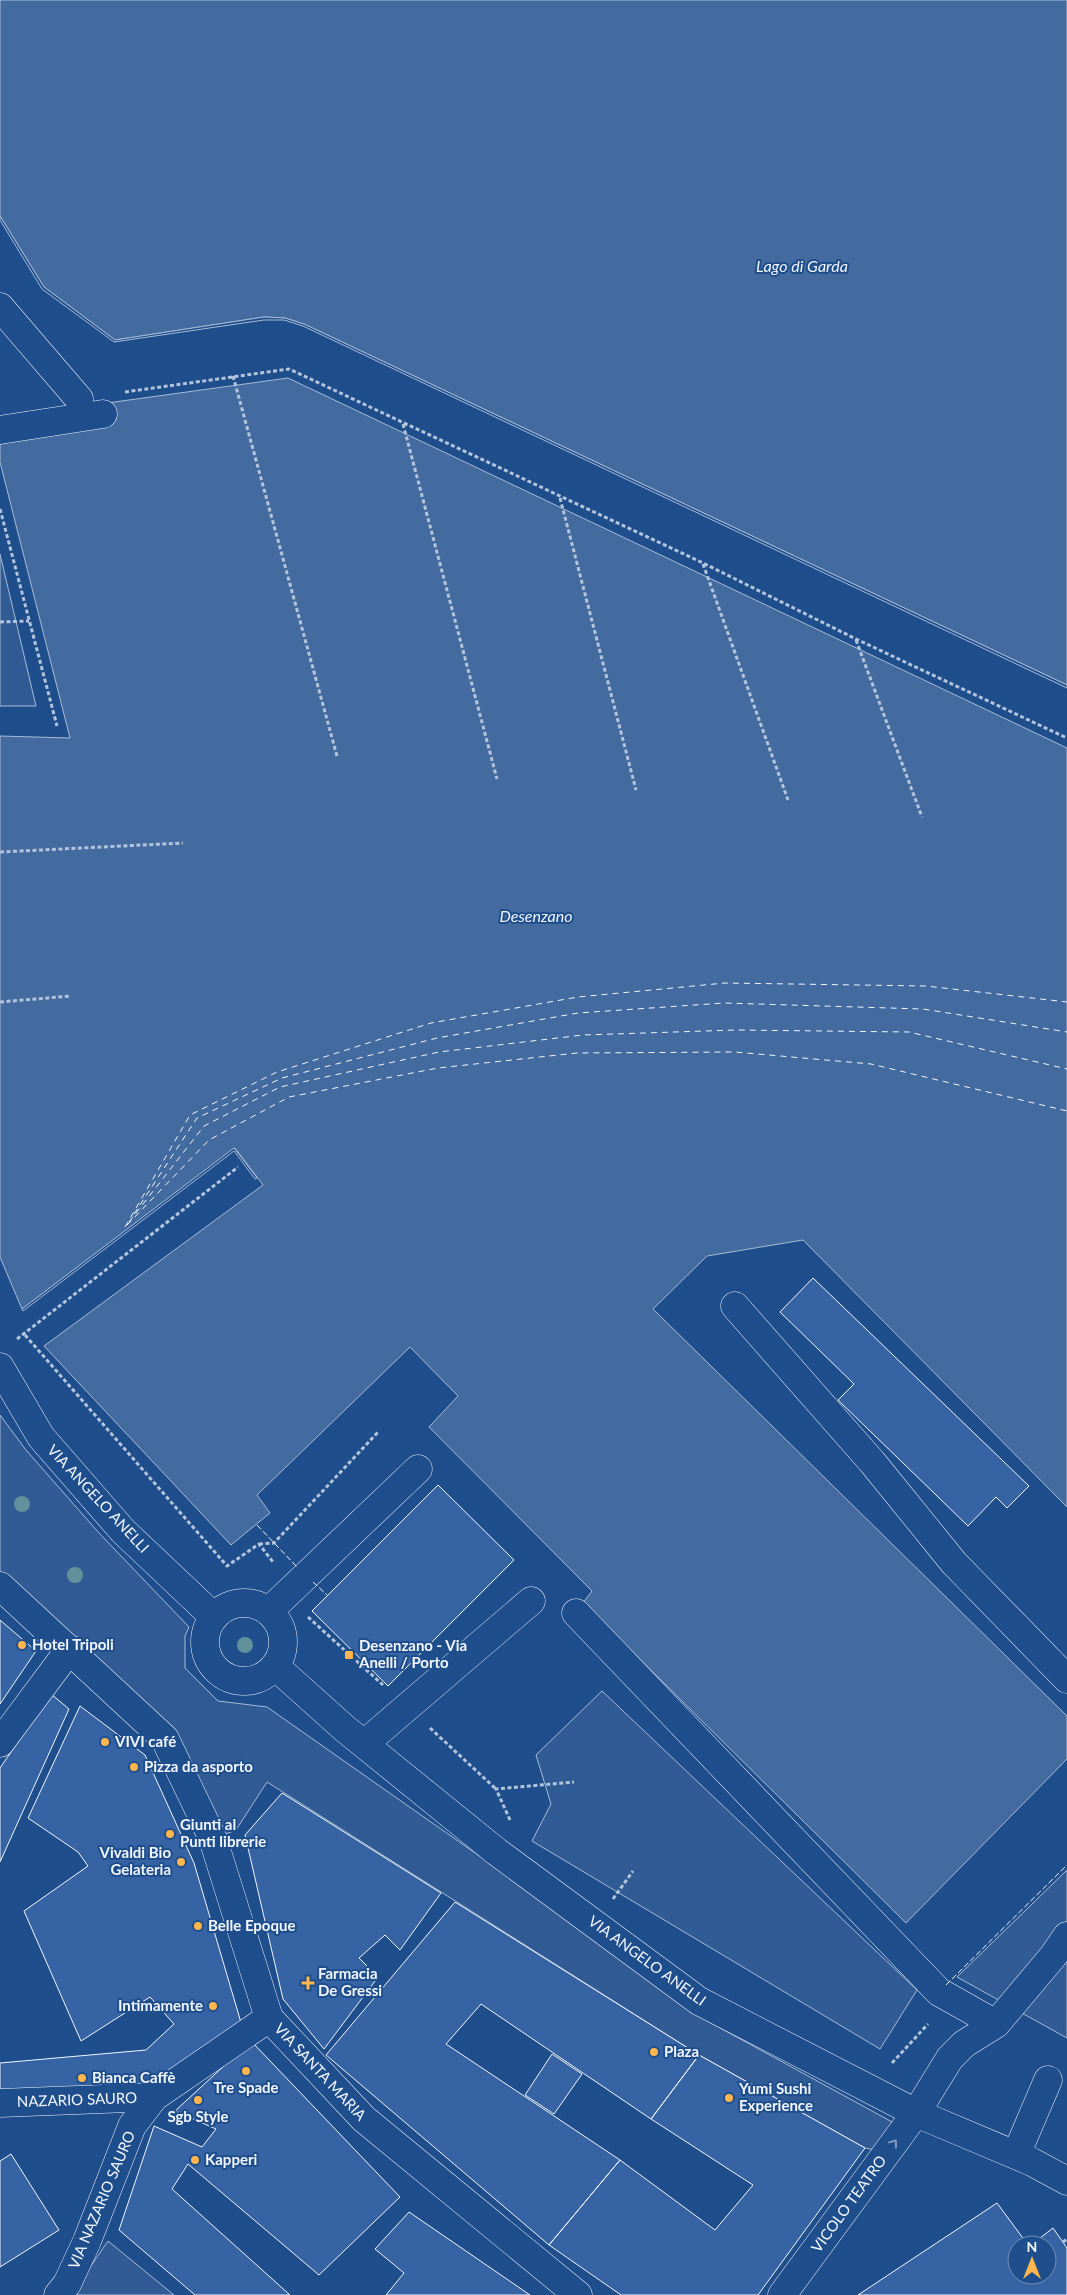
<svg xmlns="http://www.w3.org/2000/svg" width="1067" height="2295" font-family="Lato,sans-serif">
<rect width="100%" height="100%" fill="#1f4e8c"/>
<path fill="#305b95" stroke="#a8bbd7" d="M0,554L36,706H0Z
M0,1415L26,1450L99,1533L189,1627L185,1636V1668L218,1701L267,1707L488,1862L691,2012L905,2129L887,2152L865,2148L699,2055L267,1782L236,1830L213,1839L165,1739L0,1586Z
M602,1691L917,1990L880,2049L532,1841L551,1804L536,1755Z
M1067,1870V2038L957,1977Z
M108,2241L174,2295H71Z"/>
<path fill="#446ba0" stroke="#a8bbd7" d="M0,0H1067V685L304,324L285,318L264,317L115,340L44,287L0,216Z
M288,378L1067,748V1507L803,1240L707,1256L653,1309L1067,1716V1759L906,1923L583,1603L592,1591L429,1427L458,1396L410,1347L257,1495L270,1513L231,1545L44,1346L263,1185L235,1148L22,1309L0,1257V736L70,738L0,462V443L100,404Z"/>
<path fill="#1f4e8c" stroke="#a8bbd7" d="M0,216L44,287L115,340L264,317L285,318L304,324L1067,685V688L303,326L284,320H264L114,342L42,289L0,220Z
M234,1148L257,1178L255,1179L234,1151L23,1311L22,1309Z"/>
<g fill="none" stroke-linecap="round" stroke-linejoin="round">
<path stroke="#f2f6ff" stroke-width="1" stroke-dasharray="6 5" stroke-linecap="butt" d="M134,1214L197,1118L282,1078L437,1038L578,1013L724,1003L923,1009L1067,1032
M129,1222L204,1126L280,1087L439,1052L583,1035L736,1030L909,1032L1067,1069
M127,1225L209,1140L289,1097L438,1068L577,1053L735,1052L871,1064L1067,1111
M125,1227L190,1115L277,1072L431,1023L578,997L725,983L926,986L1067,1002"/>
</g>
<path fill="#3563a3" stroke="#f2f6ff" d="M813,1278L1029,1486L1007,1508L996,1497L968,1526L838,1400L854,1384L780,1312Z
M438,1485L514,1560L388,1686L312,1611Z
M0,1620L36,1651L0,1704Z
M51,1694L69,1709L0,1862V1768Z
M80,1706L145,1755L194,1863L242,2026L156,2084L0,2094V2063L146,2050L174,2024L150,1997L81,2041L24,1911L88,1866L78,1852L28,1818Z
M282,1793L441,1893L400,1950L385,1935L359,1958L378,1977L324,2049L283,1999L245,1835Z
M455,1902L699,2055L651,2119L481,2004L446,2044L620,2160L549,2245L326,2055Z
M251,2041L400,2197L319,2275L188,2164L172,2189L290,2295H195L119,2230L154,2126L202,2147L216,2129L175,2111Z
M552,2054L582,2074L554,2114L525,2095Z
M699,2055L865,2148L758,2295H621L549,2245L620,2160L715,2230L753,2185L651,2119Z
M11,2154L59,2230L0,2267V2161Z
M997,2203L1028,2245H1017V2275H1047V2245H1031L1053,2228L1067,2248V2295H858Z
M409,2212L530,2295H386L404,2273L375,2249Z"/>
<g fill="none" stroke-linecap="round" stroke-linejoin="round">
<defs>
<path id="minor" d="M0,307L79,399
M0,430L103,414
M735,1306L873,1463L954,1563L1067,1679
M0,1367L41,1437L123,1531L214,1617
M0,1586L165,1739L213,1839L269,2018L364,2119L578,2295
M205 1642a39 39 0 1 1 78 0a39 39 0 1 1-78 0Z
M269,1611L418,1469
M576,1613L939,1992L996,2024
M275,1666L344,1728L497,1852L699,2001L916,2113L1032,2162L1067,2181
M0,1743L70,1649
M364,1744L531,1601
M0,2103L154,2097
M1016,2155L1048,2080
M58,2295L67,2284L87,2241L132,2126L154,2097L269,2018
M782,2295L916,2113L950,2058L964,2044L996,2024L1054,1955L1067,1936"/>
</defs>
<use href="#minor" stroke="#f2f6ff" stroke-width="29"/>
<path stroke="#b3c4dc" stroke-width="3" stroke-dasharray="4 2.5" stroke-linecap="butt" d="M233,376L337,756
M125,392L289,369L703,563L856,639L1067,738
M403,424L497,779
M560,498L636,790
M0,509L57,726
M703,564L788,800
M0,622L29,621
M856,640L922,817
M0,852L183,843
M0,1002L71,996
M25,1335L227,1566L259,1544L273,1562
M17,1339L238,1167
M259,1544L274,1543L379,1431
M308,1617L383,1685
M430,1728L496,1789
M510,1820L496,1789L574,1782
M613,1899L633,1871
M892,2063L928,2024
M1063,2242L1067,2239"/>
<use href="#minor" stroke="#1f4e8c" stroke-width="28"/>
<path stroke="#f2f6ff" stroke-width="1" stroke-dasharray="6 2.5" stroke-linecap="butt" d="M257,1525L298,1568
M313,1582L327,1595
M946,1985L1067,1865"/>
</g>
<g fill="#61919a">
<circle cx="22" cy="1504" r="8"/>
<circle cx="75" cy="1575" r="8"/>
<circle cx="245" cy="1645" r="8"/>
</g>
<defs><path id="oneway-chevron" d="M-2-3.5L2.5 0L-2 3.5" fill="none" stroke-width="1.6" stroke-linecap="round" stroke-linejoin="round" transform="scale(1.25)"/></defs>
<use stroke="#7e9ac0" href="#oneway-chevron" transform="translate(894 2143) rotate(-53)"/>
<g fill="#ffb74d" stroke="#1f4e8c" stroke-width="2">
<circle cx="22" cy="1645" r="5"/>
<rect x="344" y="1650" width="10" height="10" rx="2.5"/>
<circle cx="105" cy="1742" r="5"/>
<circle cx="134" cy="1767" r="5"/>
<circle cx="170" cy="1834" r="5"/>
<circle cx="181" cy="1862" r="5"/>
<circle cx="198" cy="1926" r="5"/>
<path d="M305.5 1975.5h5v5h5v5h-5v5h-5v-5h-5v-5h5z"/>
<circle cx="213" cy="2006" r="5"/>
<circle cx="654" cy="2052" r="5"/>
<circle cx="246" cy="2071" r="5"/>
<circle cx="82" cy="2078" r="5"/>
<circle cx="729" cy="2098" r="5"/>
<circle cx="198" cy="2100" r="5"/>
<circle cx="195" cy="2160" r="5"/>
</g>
<g text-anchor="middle" stroke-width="4" stroke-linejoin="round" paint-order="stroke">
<g font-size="15" fill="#f2f6ff" stroke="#1f4e8c">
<text transform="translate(98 1499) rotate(47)" y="5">VIA ANGELO ANELLI</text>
<text transform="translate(647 1961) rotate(36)" y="5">VIA ANGELO ANELLI</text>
<text transform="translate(320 2072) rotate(47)" y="5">VIA SANTA MARIA</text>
<text transform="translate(77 2100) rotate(-2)" y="5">NAZARIO SAURO</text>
<text transform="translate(102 2200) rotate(-67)" y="5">VIA NAZARIO SAURO</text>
<text transform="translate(849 2204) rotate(-54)" y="5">VICOLO TEATRO</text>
</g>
<g font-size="15" font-weight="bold" fill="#f2f6ff" stroke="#1f4e8c" text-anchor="start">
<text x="32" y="1650">Hotel Tripoli</text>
<text x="359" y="1651">Desenzano - Via<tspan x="359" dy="17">Anelli / Porto</tspan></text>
<text x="115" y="1747">VIVI café</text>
<text x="144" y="1772">Pizza da asporto</text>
<text x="180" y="1830">Giunti al<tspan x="180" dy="17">Punti librerie</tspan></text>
<text x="171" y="1858" text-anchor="end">Vivaldi Bio<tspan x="171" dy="17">Gelateria</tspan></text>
<text x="208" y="1931">Belle Epoque</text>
<text x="318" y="1979">Farmacia<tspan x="318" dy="17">De Gressi</tspan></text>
<text x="203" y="2011" text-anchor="end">Intimamente</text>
<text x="664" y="2057">Plaza</text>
<text x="92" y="2083">Bianca Caffè</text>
<text x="246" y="2093" text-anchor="middle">Tre Spade</text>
<text x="739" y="2094">Yumi Sushi<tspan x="739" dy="17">Experience</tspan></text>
<text x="198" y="2122" text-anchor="middle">Sgb Style</text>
<text x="205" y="2165">Kapperi</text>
</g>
<g font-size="16" font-style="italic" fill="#f2f6ff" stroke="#1f4e8c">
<text x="802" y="272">Lago di Garda</text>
<text x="536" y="922">Desenzano</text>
</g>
</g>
<g transform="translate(1032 2260)"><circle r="24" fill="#1f4e8c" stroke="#7391ba"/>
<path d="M0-4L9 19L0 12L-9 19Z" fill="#ffb74d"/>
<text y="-8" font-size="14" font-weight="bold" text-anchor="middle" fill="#f2f6ff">N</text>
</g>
</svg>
